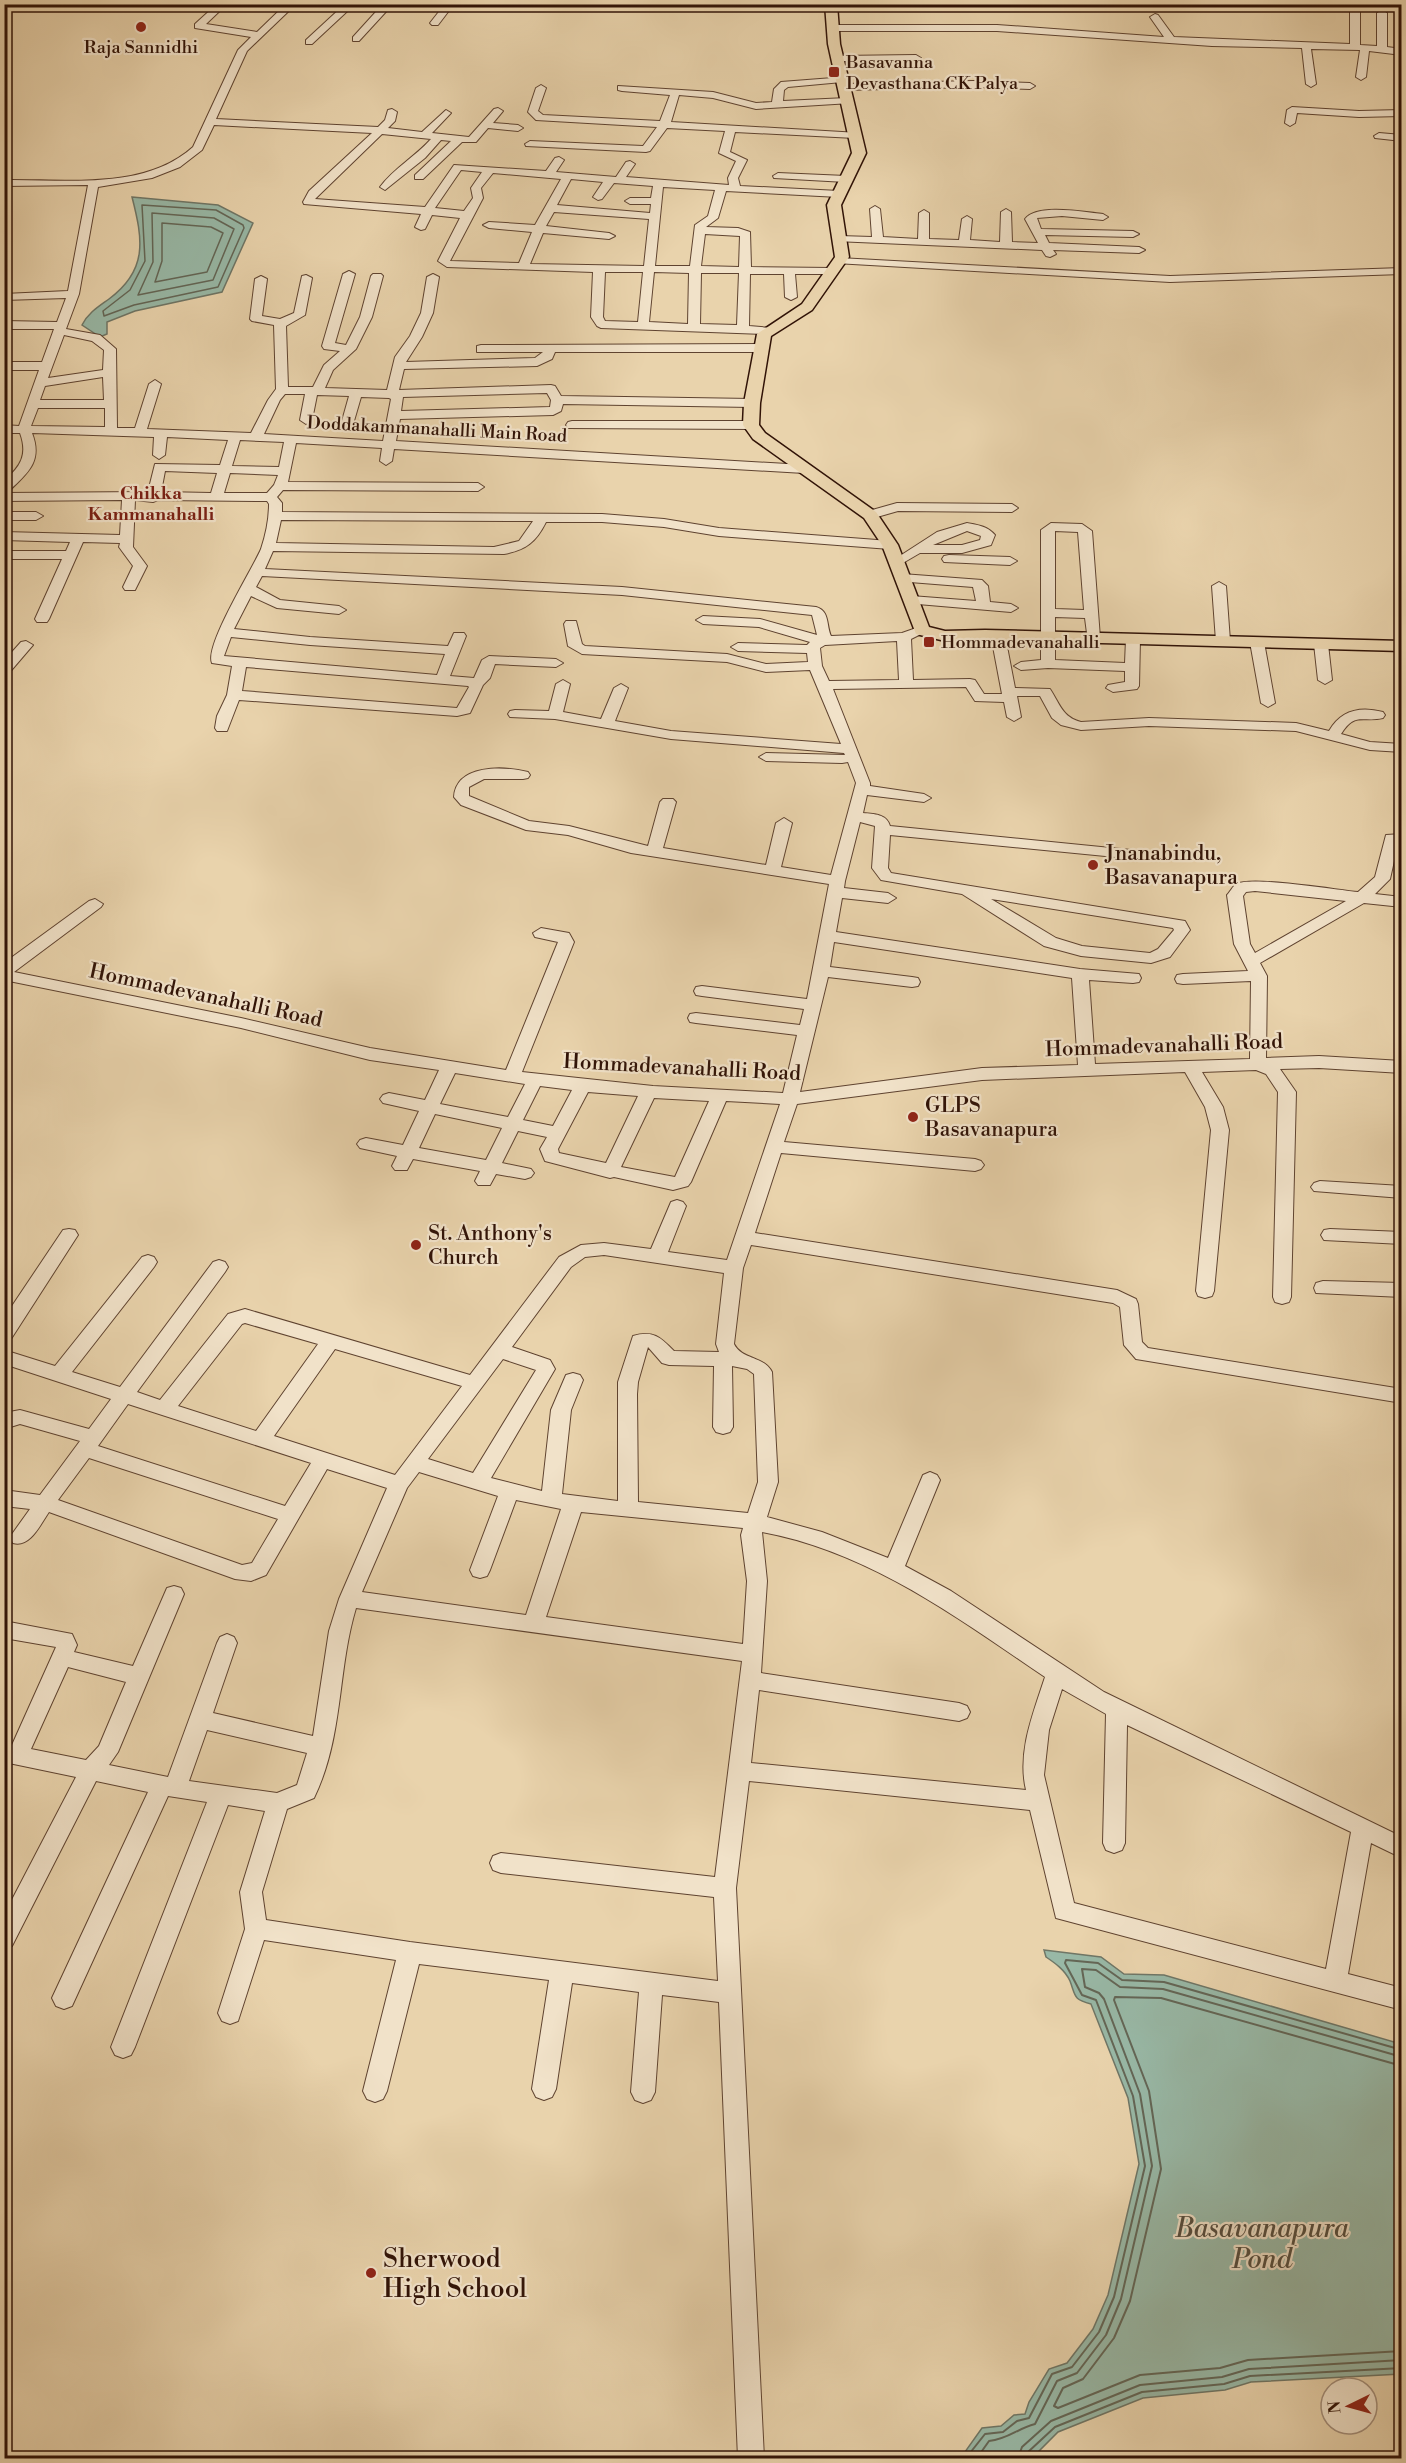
<svg xmlns="http://www.w3.org/2000/svg" width="1406" height="2463" font-family="'Libre Bodoni',serif">
<rect width="100%" height="100%" fill="#e9d3ac"/>
<filter id="stains"><feTurbulence type="fractalNoise" baseFrequency=".00333" numOctaves="4"/><feColorMatrix values="0 0 0 0 .2 0 0 0 0 .09 0 0 0 0 .02 0 0 0 .5 -.17"/></filter>
<radialGradient id="worn" r=".72"><stop offset=".6" stop-color="#630" stop-opacity="0"/><stop offset="1" stop-color="#630" stop-opacity=".3"/></radialGradient>
<path fill="#98b8a6" stroke="#6f7666" stroke-width="1.5" d="M132,197L218,205L253,223L222,292L135,311L107,322V334L100,337L82,325C88,313 98,307 109,299C148,270 143,240 132,197Z
M1044,1950L1101,1957L1124,1974L1164,1975L1401,2044V2374L1251,2382L1225,2390L1143,2398L1058,2432L1036,2454L1027,2458H949L965,2452L982,2428L1001,2426L1014,2415L1025,2414L1029,2402L1049,2369L1067,2363L1093,2329L1108,2295L1139,2164L1128,2098L1091,2004C1073,1999 1076,1997 1070,1981C1065,1970 1055,1963 1046,1957Z"/>
<g fill="none" stroke-linecap="round" stroke-linejoin="round">
<path stroke="#646656" stroke-width="1.5" d="M142,205L216,210L243,225L244,228L218,287L134,305L104,316L103,311L130,290L145,261Z
M152,213L214,218L234,229L213,280L138,295L153,262Z
M162,223L211,227L223,233L207,272L155,282L162,261Z"/>
<path stroke="#646656" stroke-width="2" d="M1402,2066L1161,1998L1115,1997L1114,2000L1149,2091L1161,2169L1130,2301L1114,2338L1083,2379L1063,2388L1054,2406L1058,2408L1140,2375L1220,2368L1248,2360L1402,2351
M966,2458L985,2434L1003,2432L1017,2421L1029,2418L1052,2374L1072,2367L1099,2332L1114,2297L1145,2166L1133,2096L1096,2000L1082,1995L1065,1963L1066,1960L1098,1963L1122,1980L1164,1982L1402,2050
M977,2458L989,2441C1009,2439 1016,2429 1035,2424L1057,2381L1077,2373L1106,2335L1121,2299L1152,2166L1140,2094L1104,1999L1099,1993L1085,1987L1082,1969L1096,1970L1120,1987L1163,1989L1402,2057
M1018,2458L1022,2447L1051,2421L1140,2385L1222,2377L1249,2369L1402,2360
M1026,2458L1028,2452L1055,2427L1142,2392L1224,2384L1250,2376L1402,2368"/>
<defs>
<path id="minor" d="M4,4H29L4,8Z
M217,4H227L206,24L257,32L286,4H296L247,51L216,119L378,127L385,120L388,110L392,109L397,112L395,121L388,128L422,132L446,110L451,113L432,133L469,137L494,109L498,108L503,111L493,123L518,125L523,128L518,131L488,128L476,142H462L423,179H415V175L451,141L441,140L425,158L385,190L380,187C394,168 415,157 431,139L382,134L315,199L425,207L454,165L546,171L555,158L559,157L564,160L556,172L616,177L626,162L630,161L635,164L626,177L729,185L728,178L736,161L719,153L725,131L667,128L650,151L646,152L526,146L525,144L530,141L643,146L657,127L536,120L528,112L536,88L541,85L546,88L538,111L543,115L660,121L670,95L622,91L618,90V86L713,92L756,103L772,102L774,89L781,82L846,77L847,79L842,82L788,87L784,90L783,101L847,98L852,101L851,103L756,109L713,98L679,95L671,122L859,133L860,135L855,138L735,132L730,152L747,160L738,178L740,186L839,191L844,194L839,197L726,191L718,218L706,227L738,228L750,232L751,267L832,268L838,271L832,274H795L797,297L791,300L785,297L784,274H750L749,326L771,328V332L767,334L601,328L597,326L591,317L593,272L447,267L438,261L460,218L432,215L425,229L421,230L415,227L421,214L304,204L303,202L309,191L372,133L214,125L202,150L180,167L152,178L98,187L79,294L66,329L100,335L116,349L117,428H135L149,384L155,380L161,384L147,429L251,433L268,400L276,389L274,325L252,321L250,319L255,279L261,276L267,279L262,316L280,319L294,313L302,276L306,275L312,278L305,315L286,326L288,387H313L324,365L340,351L324,349L322,346L343,274L349,271L355,274L335,343L346,345L360,317L371,276L373,274H381L383,276L372,317L356,349L333,370L325,388L387,390L395,357L410,336L421,313L427,277L433,274L439,277L433,313L422,337L406,362L535,358L543,352H477V346L481,345L761,344L767,348L761,352H555L552,359L537,366L404,369L399,390L551,385L555,386L561,396L752,399L758,403L752,407L563,404L561,411L553,415L400,419L396,441L804,465L810,469L804,473L394,449L392,461L386,465L380,461L382,448L296,443L288,482L478,483L484,487L478,491L283,490L277,497L282,503V512L602,514L664,519L719,528L890,541L897,545L890,549L719,536L664,527L602,522H546C536,542 526,550 504,554L273,551L265,569L622,587L816,607C830,611 826,625 831,636L902,633L922,626L927,627L929,630L911,639L913,680L970,679L975,680L984,694H1002L991,636L998,632L1005,636L1015,688L1050,689C1060,704 1062,717 1081,722L1149,718L1296,723L1329,731C1341,710 1360,706 1383,712L1385,715L1383,718C1363,723 1355,711 1341,734L1370,742L1402,744V752L1370,750L1296,731L1149,726L1081,730L1061,725L1052,718L1040,696H1017L1021,717L1014,721L1007,717L1004,702L975,701L966,687L833,689L870,783V786L924,794L931,798L924,802L867,795L863,813C874,814 887,814 890,826L1141,851L1144,854L1141,857L1136,859L890,835L888,868L891,873L1185,921L1190,930L1170,957L1151,963L1081,956L1044,946L962,894L881,880L872,868L875,826L860,822L845,881L844,888L888,893L896,898L888,903L842,898L836,932L1080,969L1139,974L1141,978L1139,982L1133,983L1089,980L1095,1064L1250,1059L1251,981L1183,984L1177,983L1175,979L1177,975L1183,974L1248,971L1234,944L1227,895C1230,892 1233,886 1236,884C1253,876 1336,890 1358,892L1375,877L1386,835L1402,834V844L1398,843L1390,879L1375,894L1402,897V907L1364,903L1260,963L1267,976L1266,1058L1319,1056L1402,1061V1073L1319,1068L1280,1069L1296,1092L1291,1297L1289,1302L1282,1304L1275,1302L1273,1297L1278,1092L1266,1074L1256,1070L1202,1072L1223,1107L1229,1130L1214,1291L1212,1296L1205,1298L1198,1296L1196,1291L1211,1130L1205,1107L1185,1072L982,1080L797,1104L784,1142L975,1159L981,1161L984,1165L981,1169L975,1171L781,1153L755,1233L1117,1290L1136,1299L1138,1304L1142,1342L1148,1348L1402,1389V1403L1136,1359L1124,1345L1120,1307L1113,1303L751,1245L743,1268L734,1344C742,1360 764,1356 772,1372L778,1482L767,1517L822,1532L888,1558L923,1475L930,1472L937,1475L940,1480L905,1566L951,1591L1104,1692L1402,1837V1858L1371,1843L1348,1974L1402,1988V2010L1056,1918L1030,1810L749,1781L736,1888L764,2458H738L719,2002L662,1995L655,2092L651,2100L643,2103L635,2100L631,2092L639,1992L572,1983L556,2089L552,2097L544,2100L536,2097L532,2089L549,1980L419,1964L387,2091L383,2099L375,2102L367,2099L363,2091L396,1960L264,1940L238,2021L230,2024L222,2021L218,2013L245,1929L240,1892L265,1811L228,1805L135,2047L131,2055L123,2058L115,2055L111,2047L207,1802L168,1796L72,2006L64,2009L56,2006L52,1998L148,1792L96,1781L12,1946L4,1949V1915L76,1777L4,1762V1744L12,1745L56,1647L4,1638V1621L72,1634L77,1645L74,1652L133,1666L167,1588L174,1586L181,1588L184,1594L118,1752L109,1765L168,1777L217,1643L220,1637L227,1634L234,1637L237,1643L213,1713L313,1736L329,1631L339,1599L387,1488L327,1469L266,1575L251,1581L235,1579L49,1512C40,1525 30,1548 13,1543L10,1537L30,1509L4,1506V1490L40,1495L80,1441L20,1424L4,1429V1413L20,1410L89,1429L111,1399L4,1364V1350L55,1366L142,1257L148,1255L154,1257L157,1262L154,1267L72,1372L120,1387L213,1262L219,1260L225,1262L228,1267L225,1272L137,1392L160,1400L228,1314L245,1309L470,1375L559,1257L581,1245L604,1243L651,1249L671,1202L677,1200L683,1202L686,1206L668,1252L727,1260L780,1104L726,1101L691,1182L688,1186L673,1190L614,1177L610,1178L545,1161L540,1149L547,1137L518,1131L502,1163L531,1169L534,1173L531,1177L525,1179L496,1174L490,1185H478L475,1181L480,1171L413,1159L407,1170H395L392,1166L397,1156L360,1148L357,1144L360,1140L366,1138L403,1145L419,1111L383,1103L380,1099L383,1095L389,1093L425,1100L439,1070L370,1060L241,1028L4,980V963L89,901L95,899L103,904L101,907L14,972L241,1018L370,1048L506,1070L558,942L535,937L533,933L541,928L569,933L574,942L522,1072L653,1086L783,1093L797,1035L696,1023L690,1022L688,1018L690,1014L696,1013L800,1025L804,1009L702,996L696,995L694,991L696,987L702,986L807,999L829,884L631,853L568,835L526,830L461,805L454,797C456,764 503,766 528,772L530,775L528,778L523,779H484L469,787V796L529,821L569,826L648,846L660,802L663,799H673L676,802L663,848L766,865L776,823L784,818L792,823L781,867L831,875L856,783L848,762L842,763L766,761L759,757L766,753L845,755L844,753L671,739L555,719L510,717L508,714L510,711L515,710L549,711L556,684L563,680L570,684L563,712L601,719L614,688L621,684L628,688L615,721L671,731L841,744L810,670L766,672L727,662L582,654L568,646L564,624L566,621H576L582,644L585,646L727,654L766,664L808,662L807,653L738,651L731,647L738,643L807,645L810,642L759,627L703,624L696,620L703,616L760,619L817,635L812,615L622,595L262,576L256,587L280,600L339,606L346,610L339,614L277,608L251,596L234,629L310,637L448,646L454,633H464L466,636L450,676L474,678L482,660L489,656L556,659L563,663L556,667L495,664L490,678L483,685L470,713L457,716L239,700L227,731H217L215,728L217,716L227,695L232,666L212,663C204,646 253,568 261,549C266,534 269,519 269,504L267,501L158,500L153,502L135,500L133,547L147,566L135,590H125L123,587L133,566L119,547L120,543L83,542L49,619L47,622H37L35,619L62,559H4V551H66L70,542L4,540V532L120,535L122,500L4,501V493L148,492L155,464L220,465L228,440L167,437L165,455L159,459L153,455L154,437L32,433C43,461 28,473 9,491L4,492V481C21,466 28,455 20,433H4V425L19,426L39,370H4V362H42L54,329H4V321L57,322L66,298L4,300V294L68,291L88,185L4,186V180C66,179 144,191 193,147L238,50L251,37L195,28V24ZM461,170L482,172L471,188L473,198L464,211L435,208ZM493,173L561,179L535,225L489,222L483,225L489,228L532,232L519,263L450,261L483,198L481,188ZM571,179L603,182L593,197L598,200L602,199L614,183L653,186L651,198H630L625,201L630,204H651L650,213L557,205ZM663,187L715,190L708,216L695,225L690,266H655ZM554,212L649,219L644,266L530,264L543,233L609,239L615,236L609,233L546,226ZM705,234L740,236L739,267L701,266ZM605,272H643L638,322L605,321L603,317ZM654,272L689,273L688,324L649,322ZM701,273H739L737,325L700,324ZM64,335L92,341L104,350L103,370L48,378ZM103,377L104,400H40L45,386ZM547,393L551,400L550,407L401,411L403,397ZM285,394H305L300,420L306,424L312,420L317,395L349,396L342,421L348,425L354,421L361,397L389,398L391,399L383,441L264,434L280,400ZM38,408H105V427L31,426ZM240,440L284,442L279,467L232,466ZM165,471L217,473L211,493L161,492ZM230,473L278,475L274,485L267,493H224ZM281,520L533,521L519,541L494,547L276,543ZM231,637L310,645L445,654L437,675L224,656ZM897,641L899,680L829,681L822,666L820,648L825,645ZM246,667L468,686L469,687L457,708L242,691ZM1255,891L1346,901L1255,953L1250,944L1243,896L1246,892ZM991,899L1173,928L1174,930L1158,949L1150,953L1082,946L1056,938ZM834,942L1072,978L1078,1065L982,1068L800,1092L828,977L912,987L918,986L920,982L918,978L912,977L830,967ZM455,1073L525,1084L508,1117L440,1104ZM540,1086L572,1090L553,1126L523,1120ZM588,1092L638,1096L606,1163L559,1153L558,1149ZM654,1098L709,1101L675,1177L621,1167ZM435,1114L502,1128L486,1160L419,1148ZM604,1255L724,1273L716,1344L719,1352L674,1351C660,1337 653,1330 633,1336L618,1382V1501L562,1494L571,1410L583,1380L580,1375L573,1373L566,1375L551,1410L542,1491L491,1478L555,1369L550,1360L512,1347L571,1267L585,1257ZM245,1323L318,1344L256,1431L178,1406L242,1324ZM648,1347L662,1363L669,1365L714,1366L713,1427L716,1432L723,1434L730,1432L733,1427L732,1366L747,1369L754,1374L758,1482L748,1513L638,1502L637,1394L638,1382ZM335,1349L462,1386L395,1475L274,1436ZM503,1359L536,1370L473,1473L428,1459ZM128,1404L311,1463L285,1506L98,1446ZM89,1458L278,1519L252,1563L242,1565L58,1500ZM419,1472L498,1496L470,1570L473,1576L480,1578L487,1576L490,1570L516,1500L561,1509L526,1615L362,1592L407,1488ZM581,1512L743,1528L741,1535L747,1581L743,1644L546,1617ZM762,1532C870,1552 956,1617 1045,1677C1033,1714 1017,1752 1026,1790L751,1763L759,1690L959,1721L967,1718L970,1712L967,1706L959,1703L761,1673L767,1581ZM356,1608L742,1661L715,1877L501,1853L493,1856L490,1863L493,1870L501,1873L714,1897L718,1981L410,1942L266,1920L262,1892L287,1809L314,1798C344,1736 337,1671 356,1608ZM68,1667L126,1682L99,1746L86,1760L31,1749ZM1062,1689L1106,1714L1103,1843L1106,1850L1114,1853L1122,1850L1125,1843L1127,1725L1351,1832L1326,1969L1074,1903L1044,1775L1049,1730ZM207,1730L307,1753L297,1785L277,1793L189,1781Z
M345,4H355L312,44H306V40Z
M383,4H393L359,41H353V37Z
M445,4H454L438,25H432L430,23Z
M1350,4H1360V45L1377,46V13L1382,10L1387,13V47L1402,49V55L1369,51L1366,77L1361,80L1356,77L1360,50L1311,49L1316,84L1311,87L1306,84L1302,48L1212,46L997,31H833L828,28L833,25H997L1164,37L1150,17L1155,14L1158,15L1174,37L1350,44Z
M838,56L916,55L921,58L916,61H835L833,59Z
M973,81L1030,83L1035,86L1030,89L973,87L844,90L839,87L844,84Z
M1292,107L1359,111L1402,110V116L1359,117L1297,113L1295,123L1290,126L1285,123L1287,110Z
M1379,133L1402,135V141L1375,138L1374,136Z
M778,173L846,176L851,179L846,182L774,178L773,176Z
M875,206L880,209L883,237L918,239L919,213L924,210L929,213V239L959,240L962,219L967,216L972,219L970,240L1000,242L1001,212L1006,209L1011,212L1012,242L1038,243L1025,219C1037,203 1084,212 1103,214L1108,217L1103,220L1062,216L1037,218L1041,229L1133,231L1139,234L1133,237L1045,235L1049,243L1139,247L1145,250L1139,253L1053,250L1056,254L1050,257L1046,256L1042,250L835,241L833,239L839,236L872,237L870,209Z
M839,258L1170,276L1402,268V274L1170,282L835,263V259Z
M572,421H751L757,425L751,429L568,428L566,425L568,422Z
M897,503L1012,504L1018,508L1012,512L898,511L870,519L863,515L865,512Z
M4,512H36L43,516L36,520H4Z
M967,523C978,525 987,526 995,535L991,545L962,553H920L896,567L889,563L937,532ZM967,531L981,536L980,540L962,545H933Z
M1051,523L1082,524L1092,531L1100,638L1093,642L1088,641L1085,618L1055,617V660L1125,663L1126,639L1128,636H1138L1140,639L1139,686L1137,689L1113,692L1106,688L1108,685L1125,682V671L1048,668L1021,670L1014,666L1021,662L1041,660V530ZM1055,531L1078,532L1084,610L1055,609Z
M949,555L1010,557L1017,561L1010,565L944,562L942,559L944,556Z
M902,574L982,580L988,586L990,602L1011,604L1018,608L1011,612L906,603L904,600L906,597L911,596L976,601L973,587L897,581L895,578L897,575Z
M1219,582L1226,586L1230,641L1223,645L1216,641L1212,586Z
M1257,638L1264,642L1275,703L1268,707L1261,703L1250,642Z
M1321,640L1328,644L1332,680L1325,684L1318,680L1314,644Z
M26,641L33,645L9,673L4,674V661L21,642Z
M1320,1181L1402,1186V1198L1314,1191L1311,1187L1314,1183Z
M69,1229L75,1230L78,1235L11,1339L4,1341V1318L63,1230Z
M1330,1229L1402,1232V1244L1324,1240L1321,1235L1324,1230Z
M1323,1281L1402,1283V1297L1316,1293L1314,1288L1316,1283Z"/>
<path id="major" d="M825,4H837L840,44L866,153L841,205L849,257L812,310L771,336L760,403L759,425L765,433L876,512L898,545L929,627L945,631L985,630L1402,641V651L985,640L945,641L916,634L882,545L864,518L753,439L743,425L744,403L757,334L802,304L835,257L827,205L852,153L828,44Z"/>
</defs>
<use href="#minor" stroke="#5f4330" stroke-width="2"/>
<use href="#major" stroke="#311307" stroke-width="3"/>
<use href="#minor" fill="#f1e2c9" fill-rule="evenodd"/>
<use href="#major" fill="#e9d3ac" fill-rule="evenodd"/>
</g>
<g fill="#8f2418" stroke="#f1e2c9" stroke-width="2">
<circle cx="141" cy="27" r="6"/>
<rect x="828" y="66" width="12" height="12" rx="3"/>
<rect x="923" y="636" width="12" height="12" rx="3"/>
<circle cx="1093" cy="865" r="6"/>
<circle cx="913" cy="1117" r="6"/>
<circle cx="416" cy="1245" r="6"/>
<circle cx="371" cy="2273" r="6"/>
</g>
<g text-anchor="middle" stroke-width="4.5" stroke-linejoin="round" paint-order="stroke">
<g font-size="18" fill="#311307" stroke="#f1e2c9" text-anchor="start">
<text x="141" y="53" text-anchor="middle">Raja Sannidhi</text>
<text x="846" y="68">Basavanna<tspan x="846" dy="21">Devasthana CK Palya</tspan></text>
<text x="941" y="648">Hommadevanahalli</text>
</g>
<g font-size="18" fill="#311307" stroke="#f1e2c9">
<text transform="translate(437 429) rotate(3)" y="6">Doddakammanahalli Main Road</text>
</g>
<g font-size="18" font-weight="bold" fill="#7a1f14" stroke="#f1e2c9">
<text x="151" y="499">Chikka<tspan x="151" dy="21">Kammanahalli</tspan></text>
</g>
<g font-size="21" fill="#311307" stroke="#f1e2c9" text-anchor="start">
<text x="1105" y="860">Jnanabindu,<tspan x="1105" dy="24">Basavanapura</tspan></text>
<text x="925" y="1112">GLPS<tspan x="925" dy="24">Basavanapura</tspan></text>
<text x="428" y="1240">St. Anthony's<tspan x="428" dy="24">Church</tspan></text>
</g>
<g font-size="21" fill="#311307" stroke="#f1e2c9">
<text transform="translate(206 995) rotate(12)" y="7">Hommadevanahalli Road</text>
<text transform="translate(1164 1045) rotate(-2)" y="7">Hommadevanahalli Road</text>
<text transform="translate(682 1067) rotate(3)" y="7">Hommadevanahalli Road</text>
</g>
<g font-size="26" fill="#311307" stroke="#f1e2c9" text-anchor="start">
<text x="383" y="2267">Sherwood<tspan x="383" dy="30">High School</tspan></text>
</g>
<g font-size="27" font-style="italic" fill="#554d3f" stroke="#f1e2c9">
<text x="1262" y="2237">Basavanapura<tspan x="1262" dy="31">Pond</tspan></text>
</g>
</g>
<rect width="1406" height="2463" fill="none" stroke="#e9d3ac" stroke-width="24"/>
<rect x="6" y="6" width="1394" height="2451" fill="none" stroke="#311307" stroke-width="3"/>
<rect x="12" y="12" width="1382" height="2439" fill="none" stroke="#311307" stroke-width="1.5"/>
<g transform="translate(1349 2406) rotate(265)"><circle r="28" fill="#f1e2c9" stroke="#a48f7b" stroke-width="1.5"/>
<path d="M0-4.5L10 22L0 15L-10 22Z" fill="#8f2418"/>
<text y="-9" font-size="16" font-weight="bold" text-anchor="middle" fill="#311307">N</text>
</g>
<rect width="100%" height="100%" filter="url(#stains)"/>
<rect width="100%" height="100%" fill="url(#worn)"/>
</svg>
